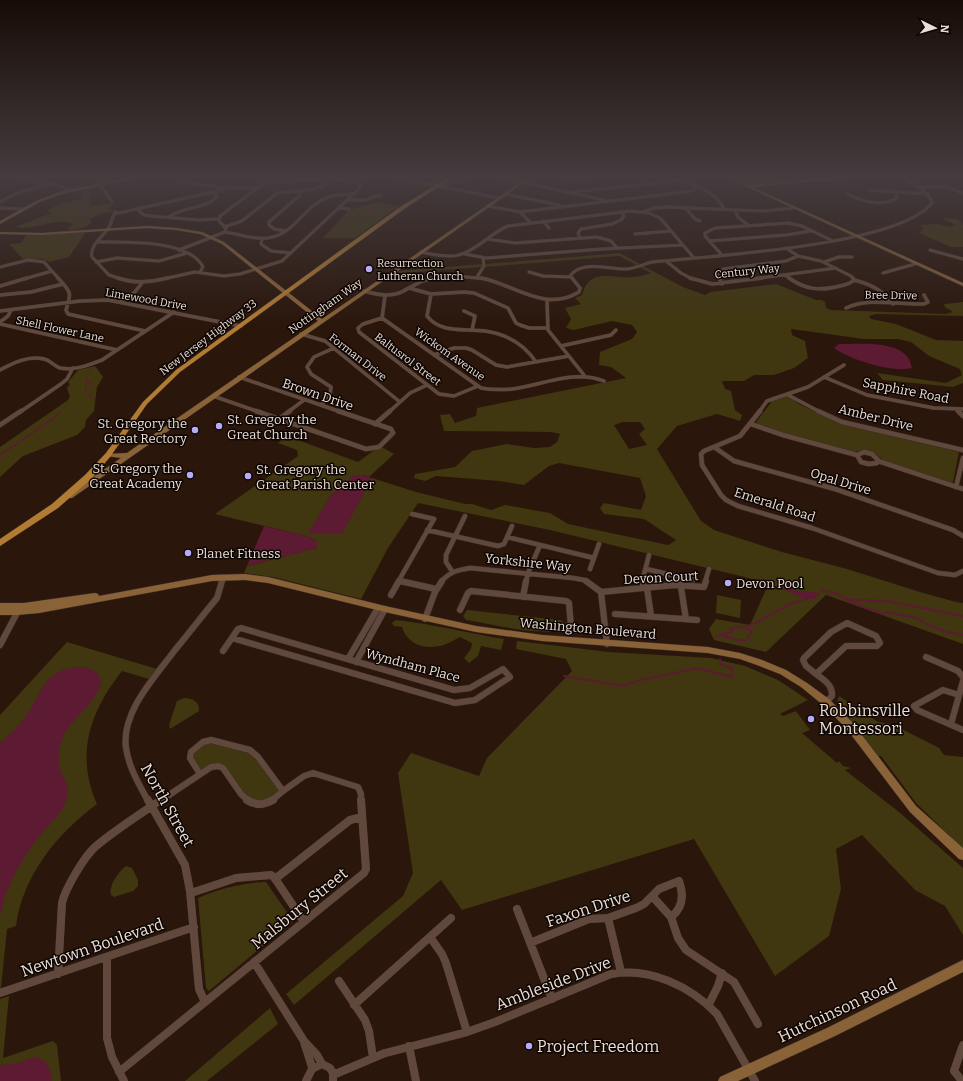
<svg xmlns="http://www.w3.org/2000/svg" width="963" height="1081" font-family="Bitter,serif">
<rect width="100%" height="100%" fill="#2a160b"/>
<path fill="#40360f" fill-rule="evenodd" d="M726,175H874L748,184Z
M83,189H90V205L96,206L111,203L114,204L109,208L113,210L111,212L103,213L90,219V221L92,222C85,229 78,229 69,230L68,228L73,224C60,217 37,228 24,228C21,228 18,227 15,227L52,213L53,212L47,211L59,204L80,199L83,198Z
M378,202L399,206L355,238H323L349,210Z
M944,218L958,219L963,225V247H951L919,233L924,228L919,225L937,224L950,227L956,225L945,220Z
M86,232L69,257L50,262L42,259H23L9,244L21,243L26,235Z
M620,253L640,264L636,265L619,256L485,267L486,264Z
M483,264L481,267L391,274L396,271Z
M643,266L683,287L705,295L710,292L776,284L816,300H821L825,302L826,308L831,310L946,314L953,312L945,307L944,304L963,302V316L876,314L869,316L871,319L896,324L936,340L963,341V383L953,387L883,380L877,373L946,383L962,375L960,369L929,356L911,342L898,339H864L791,329L792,335L805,341L808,358L794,368L774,375H754L744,381H722L725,389L731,391L735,410L742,415L740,421L717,414L677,426L657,449L701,521L714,530L782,552L847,569L920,592L956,602L963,603V644L826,595L766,652L714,640L709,629L716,619L750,625L769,583L550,530L418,503L388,548L361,599L273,577L244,573L247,566L316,548L317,541L306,536L215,514L298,456L297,450L278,443L287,436L358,462L380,446L394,454L369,477L364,475L332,494L309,533L357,504L372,478L416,492L465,504H472L491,510L505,505L550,513L568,524L668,545L676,540L644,519L604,514L600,508L604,503L641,510L646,496L640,478L559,463L549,466L524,485L499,481L436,476L425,481L414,478L415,474L455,467L472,451L507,444L534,448L550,447L557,442L560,434L551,432L444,431L440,415L450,414L455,423L476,416L477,408L626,378L611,367L599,365L600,352L632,339L637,332L632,325L612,321L574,330L566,328L571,319L565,308L581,304L575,298L582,295C588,274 601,275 619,277C629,278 642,277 651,273L639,267ZM623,422H640L645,429L639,434L647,445L629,449L614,425Z
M95,366L103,377L97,387L94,411L86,420L85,427L77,435L23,456L0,477V447L68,400L70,397L67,388L70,384L68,382L78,370Z
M787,396L801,405L839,423L959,452L953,482L950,483L883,461C875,451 866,449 854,452L785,433L758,424L756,422L772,401Z
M717,595L741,600L740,618L716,613Z
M467,610L560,620L566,623L565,629C539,637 493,624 466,620L463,616Z
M396,620C432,624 468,633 504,639L501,650L481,646L478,656L469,663L464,658L471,649L472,643L460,637C454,640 446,645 440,646C422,650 407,643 402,627L394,626L392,623Z
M517,641L609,652L711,658L745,666L778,680L808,700L780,714L783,716L796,711L810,730L802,733L837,763L839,761L843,766L851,768L845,770L899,812L963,868V935L945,906L915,890L862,835L836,849L841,889L829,936L775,976L694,839L462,910L441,880L294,1005L286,994L403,896L413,873L398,773L411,753L479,776L487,758L572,671L566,659L516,649Z
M67,642L157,669L149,679L122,671C90,712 75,754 97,804C57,834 23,875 16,926L7,929L0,998V715Z
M839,696L878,722L892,724L939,748L944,755L963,757V849L916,803L881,756H878L842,709L837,702Z
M184,698C192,698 200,702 199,711L170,729L169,725L177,701Z
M211,740L250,750L283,791L272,800L249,803L218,766L200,774L190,758L191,752Z
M126,866L132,868L138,880V886L133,891L114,897L111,895C108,886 119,871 126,866Z
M266,882L293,921L209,991L206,988L198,898C220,888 242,883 266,882Z
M9,996L3,1058L53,1041L57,1045L61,1081H0V999Z
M270,1008L278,1024L207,1081H185Z"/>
<path fill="#5d1a33" d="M839,344C857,344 898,340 909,359C910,361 911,365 912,368C891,373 851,360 834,348Z
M364,475L372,478L342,534L308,533L332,494L353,476Z
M264,526L306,536L317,541V548L247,566Z
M769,587C784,586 790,590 802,592L803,591L820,593C814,607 794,593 785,590C780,589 774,588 769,587Z
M81,667C89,668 94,669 100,676L98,679H101C101,701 72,716 63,737C59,747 57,759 60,769C64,780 70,786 67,798C62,815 49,824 39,837C21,860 5,888 0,916V743C10,734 20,725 28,713C44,688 45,669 81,667Z
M35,1057C48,1061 51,1068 52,1081H0V1065L14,1064Z"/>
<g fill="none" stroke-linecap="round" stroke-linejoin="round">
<path stroke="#5d1a33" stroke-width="1" d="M77,175L85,178L86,185
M734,176L746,178L750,176L749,175
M73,231L72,229L80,218V208L86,201L82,196L84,195L85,188
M61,258L74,243L73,233
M92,368L88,373L85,391L94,400
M87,382L94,385"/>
<path stroke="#5d1a33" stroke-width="1.5" d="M0,455L54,418L60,412"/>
<path stroke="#5d1a33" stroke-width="2" d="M822,591L833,592L844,598L853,600L887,601L963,616
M846,599L850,602L883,614L886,612L917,618L926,624L946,632L963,635
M721,635L737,640H746L752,632L745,628
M717,636L732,632L730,628L745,627L758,622L792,603L807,599
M564,676L623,686L641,680L698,668L732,677V668L720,664V659"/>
<defs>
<path id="street-far4" d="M3,175L54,184L71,190
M102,175L110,179L111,182
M224,175H239
M383,175L499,198
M487,175L604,200
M548,175L572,179L610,175
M660,175C681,181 715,187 724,209
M43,181L50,175
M356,181L378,175
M177,182L219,187L257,188
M177,182L197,175
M100,184L112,202
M441,186L483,175
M919,187H947L963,193
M869,190L928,194
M573,192L676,181
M505,194L559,205
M847,194C861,201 882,207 896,199L897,193
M349,200H364L381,195
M0,202L15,194L52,183
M488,206L520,212L692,191L698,188
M685,207L695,219L700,221
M0,208L24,209
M340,208L349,209
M138,210L144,215L151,216L199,220L218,219
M735,210L738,217L749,226
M115,211C113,216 112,222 109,227C104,236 89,245 92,257L109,275L121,279
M520,212L531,223
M643,212L654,208L666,207L763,211L793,208
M114,214L222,190L226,187
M169,217C183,206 204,210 217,197L213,192
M543,221L549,228
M224,227L242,221L277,193L314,189L326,185L327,180
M286,231L274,229L269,225V222L299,196L302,190
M225,232C239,234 253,240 268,238C294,235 304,206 328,197C337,194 346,194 355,194
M635,234L671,231
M580,238L578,233L581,229L612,224L621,220L624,216L622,211
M262,239L261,244L271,251L291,253
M487,239L515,243L597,237L611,241L617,248
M709,241L786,235L811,231
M97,242C124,242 189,239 203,267L200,272
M786,248L798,256L821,261L851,276L853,279
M179,250L225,232L226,228L219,221L220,216L275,175
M930,250L963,259
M421,252C452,259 461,259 487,239C494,234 500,229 508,226L631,211L649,213L660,218L694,258
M465,254L486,258L602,249L683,245
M721,254L705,236V233L715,228L788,223L802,226L833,241
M666,261L681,273L692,279
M96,262L117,258L159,261L187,253
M824,262L839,257H852
M0,267L28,260L44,262L59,279
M529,272L543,276L571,277
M883,273L915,264
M786,276L791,279
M477,277L484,266L483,258
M24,279L52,271
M163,279L195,272L224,276L240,274L282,261L362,186C344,173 289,183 266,182
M428,279L456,276L487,279
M573,279L570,276C582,259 610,270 627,269C636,268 644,264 652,262C710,256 898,246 932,203C929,190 909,182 898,175
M719,279L717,275L723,269L786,261L798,256
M753,279L836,268"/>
<path id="street-far3" d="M58,278C71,292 72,292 66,310L68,314L145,331
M118,278C135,284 150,282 168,278
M481,278C514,284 545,313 579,292L580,288L572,278
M690,278L712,284L762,278
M719,278L722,284
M789,278C806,290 820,291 840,286C845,285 850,284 854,280L853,278
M854,280C870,284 883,290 893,304
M0,286L27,278
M409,288L431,294L464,292L474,293L508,308L516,323L520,325L529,328H547
M364,291C378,295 394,298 407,289C416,284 422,280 433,278
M431,294L427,316C441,334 464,328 485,331C506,334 524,344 536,362
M0,295L31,292L63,284
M385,296L382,318L481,388C492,390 501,390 512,389C543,385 574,369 604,381
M547,300L548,330L584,375
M121,302L134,293L142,283
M846,308C870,297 898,305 924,304L928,302L924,295
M0,311L80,301L108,300L241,326
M464,311L475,316L472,330
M382,318L363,324L358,328L359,332L439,394L454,396L478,386
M0,322L8,316L11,310
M0,324L117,350
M301,334L325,341L400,402
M561,346L611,335L616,330
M434,355L454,348H466L472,350L496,365L507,367L569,356
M0,370C13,363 29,355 44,359C50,360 54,366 60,368C74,371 89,365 102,360L174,312
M239,377L341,412
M824,377L867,395L934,408L963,409
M788,395L820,412
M213,396L259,412
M321,405L330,395L331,387L311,374L307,367L314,357L334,348
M956,409L959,412
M20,412L61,384L67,379L73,368
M288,412L304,400
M389,412L410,393L427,385
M759,412L767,401L808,387L844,365"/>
<path id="street-far2" d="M256,411L366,449L379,447L393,433L391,429L338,411
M760,411L740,436L704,451L701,454L702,465L721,495L726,500L738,506L812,528L938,573L955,575L963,571
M818,411L842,422L963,450
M958,411L963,416
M279,419L290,411
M375,424L390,411
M751,424L783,435L857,455
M0,425L21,411
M714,447L734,461L835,489L953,530L963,536
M864,452L872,454L878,460L877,463L869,464L861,462L857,455Z
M878,461L963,489
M956,487L963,458
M427,530L498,546L504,544L512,526
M507,537L594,558
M590,569L599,544
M646,569L693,580
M452,571L446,562V555L465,516
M679,577L680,582
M399,581L405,582
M221,582L223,577
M398,582L434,519L412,514
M441,582C449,572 458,570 470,568L573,578L584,580L587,582
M526,582L528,573L540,545
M642,582L649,555
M705,582L709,569"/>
<path id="street-far1" d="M400,581L436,589
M586,581L601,592L607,644
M642,581L644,588
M680,581L686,619
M647,588L651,616
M601,592L675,585L704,587L706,581
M391,595L399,581
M523,597L526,581
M460,610L468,593L471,591L566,601L569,603L571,627
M615,614L697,620
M425,619L435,592L442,581
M847,623L876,636L880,643L877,646H846L816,674L806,666L803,660L804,658L831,632Z
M0,645L18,611
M223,651L238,629L241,628L454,690L470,688L503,669L510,677L475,700L455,703L232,638
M926,657L958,671L963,677
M348,659L378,608
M356,662L385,609
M816,674C824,680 833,685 832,696L826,702
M959,695L943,690L914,706L917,710L963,730
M951,724L963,681
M200,774L190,758L191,752L203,742L211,740L250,750L258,757L283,791L271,801
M283,791L304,776L313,773L358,787L361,794V801
M148,801C139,784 129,768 126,748C121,712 155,677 175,650C189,633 203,615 217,598L222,581
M160,801L211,767L218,766L223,768L241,794L249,801"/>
<path id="street" d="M148,800L185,865L190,891L199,989L205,1002
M247,800C257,806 263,805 273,800
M275,879L350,820L362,817
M191,893L236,878L271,875L274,877L304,922
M652,896L671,917L678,938L686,950L734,982L758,1024
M517,909L552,999
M608,918L621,972
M430,937L442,954L446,963L467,1032
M530,943L589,919L608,918L636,908L644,904L659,889L679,881C684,895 683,908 671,917
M107,957V1038L112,1057L124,1081
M254,962L304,1041L317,1055L322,1064
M58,974L62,903C65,889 84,857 95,847C115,830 140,814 161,800
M339,981L365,1020L369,1031L373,1058
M0,993L194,927
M709,1004L718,986L722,973
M354,1005L451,918
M304,1042L312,1067
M409,1046L416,1081
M119,1072L364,873L366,869L361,800
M333,1075L385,1053L467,1032L495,1022L611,974C650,967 690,986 717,1014L755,1081
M306,1081L312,1069L322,1064L330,1068L333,1073V1081
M962,1081L954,1071L963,1045"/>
<path id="secondary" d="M145,175H153L65,193L40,202L0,224V221L38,200L63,191Z
M531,175H535L72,498H68L67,496L68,494L121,458L106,456L105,455L106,454L127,453L318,321L222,244L200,234L176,230L147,228L42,235L0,234V232L42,233L147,226L176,228L202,232L224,242L322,319Z
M721,175H726L747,185L871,175H888L752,187L963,283V286Z
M245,574L268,577L385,606L476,626L542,635L708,647L740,653L762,660L786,670L807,683L829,699L852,722L916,806L963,848V860L959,859L910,812L846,728L823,705L801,687L780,674L757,665L740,659L708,653L542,641L476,632L385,612L268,583L245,580L212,581L39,613L17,615H0V609H19H0V603H24L95,593L98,594L99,596L212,575Z
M963,960V972L835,1036L738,1081H718L720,1077L827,1028Z"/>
<path id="primary" d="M452,175H457L404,209L180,372L147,404L110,457L91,479L58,508L0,546V539L52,504L85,475L106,453L143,402L176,370L400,207Z"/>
</defs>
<use href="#street-far4" stroke="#3e2f2b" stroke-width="3.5"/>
<use href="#street-far3" stroke="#3e2f2b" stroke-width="4"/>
<use href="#street-far2" stroke="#3e2f2b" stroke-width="5.5"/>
<use href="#street-far1" stroke="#3e2f2b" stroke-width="7"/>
<use href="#street" stroke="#3e2f2b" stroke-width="8"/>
<use href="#secondary" stroke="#3e2f2b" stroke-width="1"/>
<use href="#primary" stroke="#3e2f2b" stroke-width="1"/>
<use href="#street-far4" stroke="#60483c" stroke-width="3"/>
<use href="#street-far3" stroke="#60483c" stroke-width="3.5"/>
<use href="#street-far2" stroke="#60483c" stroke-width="4.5"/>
<use href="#street-far1" stroke="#60483c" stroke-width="6"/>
<use href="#street" stroke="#60483c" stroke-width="8"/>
<use href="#secondary" fill="#896237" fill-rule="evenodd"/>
<use href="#primary" fill="#b27b32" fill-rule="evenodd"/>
</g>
<linearGradient id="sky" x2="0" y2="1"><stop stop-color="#170c06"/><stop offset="0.54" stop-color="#443c3f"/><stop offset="1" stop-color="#443c3f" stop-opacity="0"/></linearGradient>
<rect width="963" height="326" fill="url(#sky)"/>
<g fill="#b7abf8" stroke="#0c0502" stroke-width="1.5">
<circle cx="369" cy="269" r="4"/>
<circle cx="219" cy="426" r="4"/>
<circle cx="195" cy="430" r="4"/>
<circle cx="190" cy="475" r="4"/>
<circle cx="248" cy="476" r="4"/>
<circle cx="188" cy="553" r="4"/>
<circle cx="728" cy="583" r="4"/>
<circle cx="811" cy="719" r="4"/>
<circle cx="529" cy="1046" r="4"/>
</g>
<g text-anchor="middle" stroke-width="3" stroke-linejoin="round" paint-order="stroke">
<g font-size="11" fill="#ecded7" stroke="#0c0502" text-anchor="start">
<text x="377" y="267">Resurrection<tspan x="377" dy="13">Lutheran Church</tspan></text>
</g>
<g font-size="11" fill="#ecded7" stroke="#0c0502">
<text transform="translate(747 271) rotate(-6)" y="4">Century Way</text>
<text transform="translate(891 295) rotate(1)" y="4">Bree Drive</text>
<text transform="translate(146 299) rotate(10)" y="4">Limewood Drive</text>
<text transform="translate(325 306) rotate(-35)" y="4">Nottingham Way</text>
<text transform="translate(60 329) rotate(12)" y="4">Shell Flower Lane</text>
<text transform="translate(208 337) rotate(-37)" y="4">New Jersey Highway 33</text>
<text transform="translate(450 354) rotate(35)" y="4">Wickom Avenue</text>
<text transform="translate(358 357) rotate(38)" y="4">Forman Drive</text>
<text transform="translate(408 359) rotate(37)" y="4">Baltusrol Street</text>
</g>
<g font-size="13" fill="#ecded7" stroke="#0c0502">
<text transform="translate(906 390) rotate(11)" y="5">Sapphire Road</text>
<text transform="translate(318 394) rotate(19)" y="5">Brown Drive</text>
<text transform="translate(876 417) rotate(14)" y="5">Amber Drive</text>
<text transform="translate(841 481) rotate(17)" y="5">Opal Drive</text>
<text transform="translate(775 504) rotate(18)" y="5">Emerald Road</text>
<text transform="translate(528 562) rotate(6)" y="5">Yorkshire Way</text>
<text transform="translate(661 577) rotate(-3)" y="5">Devon Court</text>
<text transform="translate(588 628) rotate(5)" y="5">Washington Boulevard</text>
<text transform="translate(413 665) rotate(15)" y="5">Wyndham Place</text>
</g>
<g font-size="13" fill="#ecded7" stroke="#0c0502" text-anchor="start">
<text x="227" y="424">St. Gregory the<tspan x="227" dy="15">Great Church</tspan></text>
<text x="187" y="428" text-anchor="end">St. Gregory the<tspan x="187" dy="15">Great Rectory</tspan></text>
<text x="182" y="473" text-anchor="end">St. Gregory the<tspan x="182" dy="15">Great Academy</tspan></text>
<text x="256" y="474">St. Gregory the<tspan x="256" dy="15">Great Parish Center</tspan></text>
<text x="196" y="558">Planet Fitness</text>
<text x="736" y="588">Devon Pool</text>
</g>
<g font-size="16" fill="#ecded7" stroke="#0c0502" text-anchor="start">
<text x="819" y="716">Robbinsville<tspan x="819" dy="18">Montessori</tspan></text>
<text x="537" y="1052">Project Freedom</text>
</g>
<g font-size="16" fill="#ecded7" stroke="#0c0502">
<text transform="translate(168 805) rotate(61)" y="6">North Street</text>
<text transform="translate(299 908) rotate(-39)" y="6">Malsbury Street</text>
<text transform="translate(588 908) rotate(-18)" y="6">Faxon Drive</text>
<text transform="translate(92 947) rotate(-19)" y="6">Newtown Boulevard</text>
<text transform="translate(553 983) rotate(-21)" y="6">Ambleside Drive</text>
<text transform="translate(837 1010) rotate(-25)" y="6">Hutchinson Road</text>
</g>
</g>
<g transform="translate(935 28) rotate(95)" stroke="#0c0502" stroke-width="3" paint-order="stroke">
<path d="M0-3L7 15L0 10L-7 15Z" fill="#ecded7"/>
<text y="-6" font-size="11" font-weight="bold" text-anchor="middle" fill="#ecded7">N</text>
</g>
</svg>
